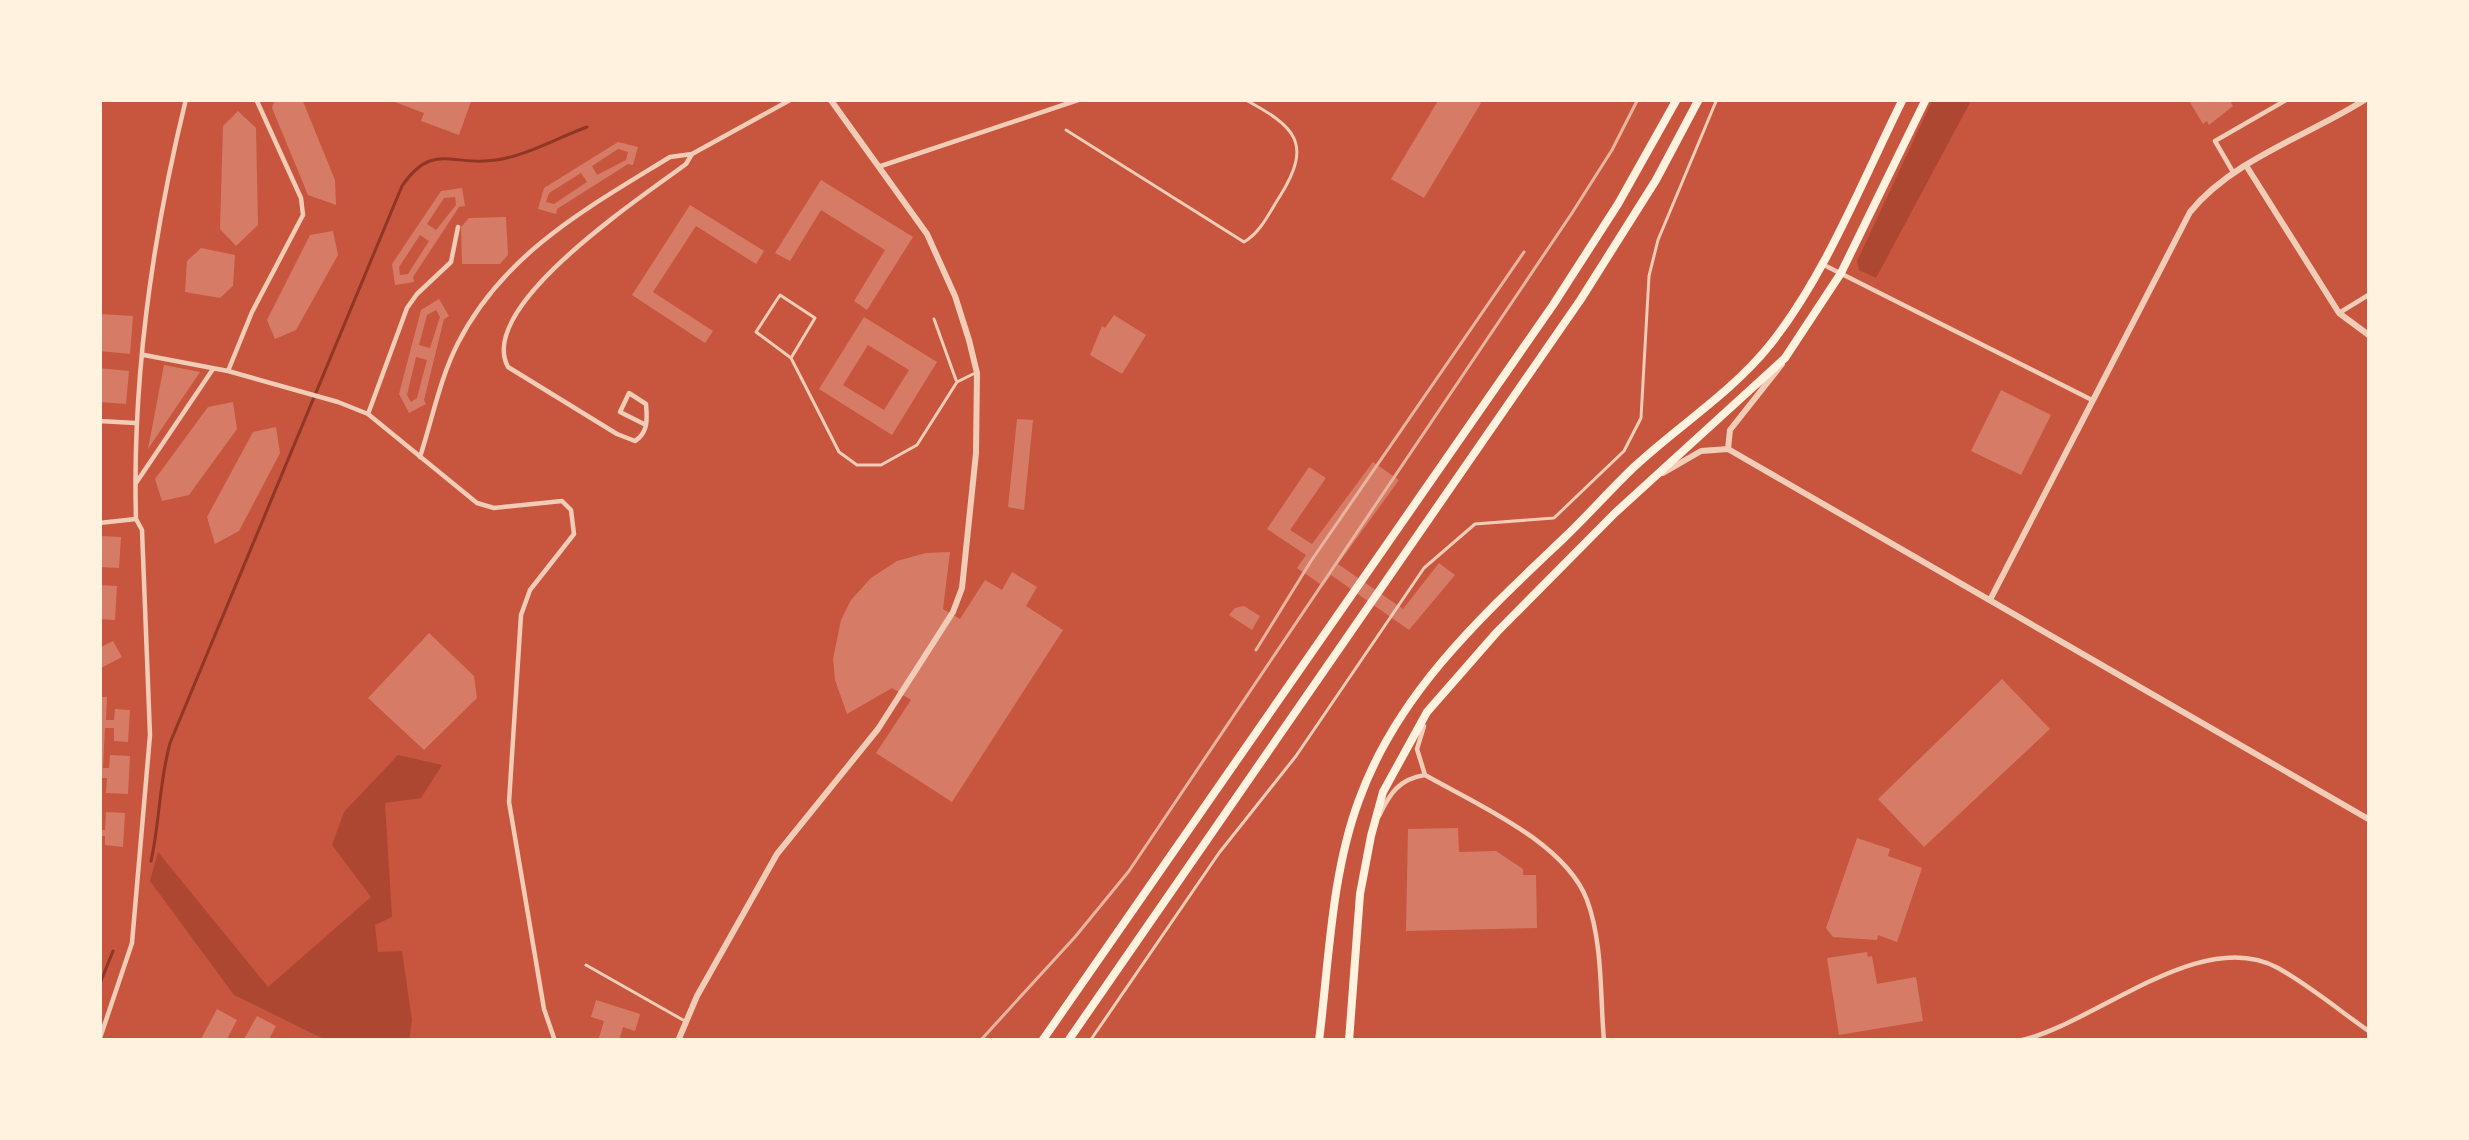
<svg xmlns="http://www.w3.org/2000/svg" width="2469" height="1140" font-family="Arial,sans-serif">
<rect width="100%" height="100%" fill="#c8553d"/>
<path fill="#ae4732" d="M1933,99H1972L1876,278L1859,270L1857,261Z
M398,755L442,765L421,798L385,803L392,917L375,925L378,952L402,951L412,1020L409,1041H328L234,995L150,881L158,852L268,987L371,897L332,845L344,812Z"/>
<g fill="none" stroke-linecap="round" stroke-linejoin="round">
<path stroke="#8f3625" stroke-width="3" d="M151,861C160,821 159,783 170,743L402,186C433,141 452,167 496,160C526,156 559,137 587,127
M99,986L113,951"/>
</g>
<path fill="#d67c66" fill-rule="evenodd" d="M275,99H302L335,180L336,205L308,195L272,108Z
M387,99H472L459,135L421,121L424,113Z
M1439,99H1474L1481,103L1424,198L1391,179Z
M2188,99H2229L2233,106L2209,125L2207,121L2203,124Z
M238,111L256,128L258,225L236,246L220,229L223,126Z
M618,142L638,147L633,165L628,164L557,209L556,214L538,209L544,188ZM618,149L628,152L626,160L597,175L592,166ZM581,173L587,182L554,204L546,202L549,193Z
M821,180L913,237L867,310L854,301L885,250L821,210L790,261L775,253Z
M462,188L465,206L459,207L413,277L414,282L395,285L392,264L441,191ZM455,197L456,205L436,230L427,224L444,198ZM420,235L429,241L408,274L400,275L399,267Z
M690,205L764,251L756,264L696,226L653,292L713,331L705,343L632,295Z
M506,217L508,255L500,264H462L461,227L469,218Z
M333,231L338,255L296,330L275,339L267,320L310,235Z
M201,248L235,255L233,286L220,298L185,292L187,261Z
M439,299L449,316L444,319L424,400L426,404L409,413L399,394L421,310ZM436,310L440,317L430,348L419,345L427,315ZM416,357L427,360L417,398L411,402L407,395Z
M99,314L133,316L130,354L99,351Z
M1114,315L1146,335L1122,374L1090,355L1102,326L1105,328Z
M864,317L937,362L892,435L819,389ZM868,345L909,370L884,410L843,385Z
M164,365L200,372L148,449Z
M99,368L129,371L126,404L99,402Z
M2001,390L2051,415L2021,475L1971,451Z
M233,402L237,429L189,495L162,501L155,479L208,407Z
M1017,419L1033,420L1024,510L1008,507Z
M276,427L280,453L239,531L215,544L207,517L253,432Z
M1373,462L1399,480L1338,564L1403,609L1439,563L1455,575L1409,630L1331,575L1323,586L1297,568L1306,555L1267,529L1309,467L1326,478L1290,530L1312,544Z
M99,536L121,537L119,568L99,567Z
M950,552L943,609L960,619L985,580L1002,590L1012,572L1037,587L1026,606L1063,630L952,802L876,753L911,700L892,688L847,714L835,680L833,659L841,620L851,600L871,578L897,561L926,553Z
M99,585L117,586L115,620L99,619Z
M1244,606L1260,616L1252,630L1229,615L1235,608Z
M429,633L474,676L477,698L424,750L368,698Z
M113,641L122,657L99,669V648Z
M2002,679L2050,729L1924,847L1878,799Z
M99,697H107L106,720H114L115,709L130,710L128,742L114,741V728H105L103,768H109L110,755L130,756L128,794L106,793L107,778H99Z
M106,812L125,813L123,847L105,845V836H99V830H105Z
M1458,828L1459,852L1496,851L1523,869V875H1536L1537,928L1406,931L1408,829Z
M1857,838L1890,849L1888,856L1922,868L1897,942L1878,935L1877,940L1833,937L1826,928Z
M1867,952L1868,957L1872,956L1877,984L1916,977L1923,1021L1839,1035L1827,958Z
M596,1000L640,1014L635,1031L623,1027L619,1041H598L604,1021L591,1017Z
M217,1009L237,1020L226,1041H200Z
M257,1016L276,1026L268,1041H243Z"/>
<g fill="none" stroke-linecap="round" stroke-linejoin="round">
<path stroke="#f1ccb7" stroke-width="3" d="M1066,130L1244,242C1261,232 1269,213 1280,196C1314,142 1294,126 1244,99
M934,319L956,380
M791,358L815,318L780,295L756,332L791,358L839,452L857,465H881L917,445L957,382L973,374
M586,965L683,1020
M1090,1041L1219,853L1296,756L1424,568L1475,524L1554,518L1624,451L1641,418L1649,276L1658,240L1717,99"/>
<path stroke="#f1ccb7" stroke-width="4.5" d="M881,166L1081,99
M2233,172L2215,141L2288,99
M1824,265L2092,400
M2339,313L2370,294
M144,355L228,371L338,402L368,414L477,503L494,508L562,501L571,510L574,534L530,590L521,615L509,802L544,1009L555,1041
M228,371L252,312L303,215L301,198L256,99
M368,414L407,308L417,294L451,262L458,227
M99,421L135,423
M646,425L620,412L629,393L646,404C647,418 649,432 635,441L617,434L508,367C475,306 645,195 686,164L692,154
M420,457C432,420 440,378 458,343C504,253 587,208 670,157L692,154L792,99
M136,483L213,369
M99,523L136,519
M1424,726L1417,749L1425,775C1476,804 1565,842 1587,900C1603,943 1600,996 1604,1041
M1379,816C1390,793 1399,779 1425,775
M99,1041L132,943L150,735L142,530L136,519C132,380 153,234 186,99
M2018,1041C2095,1025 2200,925 2278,968C2310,986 2340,1011 2370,1032"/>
<path stroke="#f1ccb7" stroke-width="6" d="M2247,167L2339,313L2370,336
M1728,449L1730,430L1782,364
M1663,473L1701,451L1728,449L2370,820
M1990,600L2190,212C2233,159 2310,135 2366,99
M678,1041L697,996L777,854L878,729L953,612L962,588L976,453L977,373L969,340L955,296L927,234L830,99"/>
<path stroke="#fff3e0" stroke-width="8" d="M1319,1041C1329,962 1331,875 1359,800C1398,692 1483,615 1564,538C1588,515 1610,490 1634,467C1678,426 1731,393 1769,346C1825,277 1863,179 1903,99
M1349,1041L1360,894L1371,836L1383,792L1427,712L1497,632L1615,513L1785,358L1841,273L1926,99"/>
<path stroke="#fff3e0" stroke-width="8" d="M1042,1041L1553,305L1618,204L1677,99
M1068,1041L1581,299L1656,180L1699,99"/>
<path stroke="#e9b49f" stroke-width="3" d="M1256,650L1311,561L1524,252
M980,1041L1075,937L1129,871L1572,213L1612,150L1638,99"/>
</g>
<rect width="2469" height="1140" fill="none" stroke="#fff3e0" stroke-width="204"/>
</svg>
